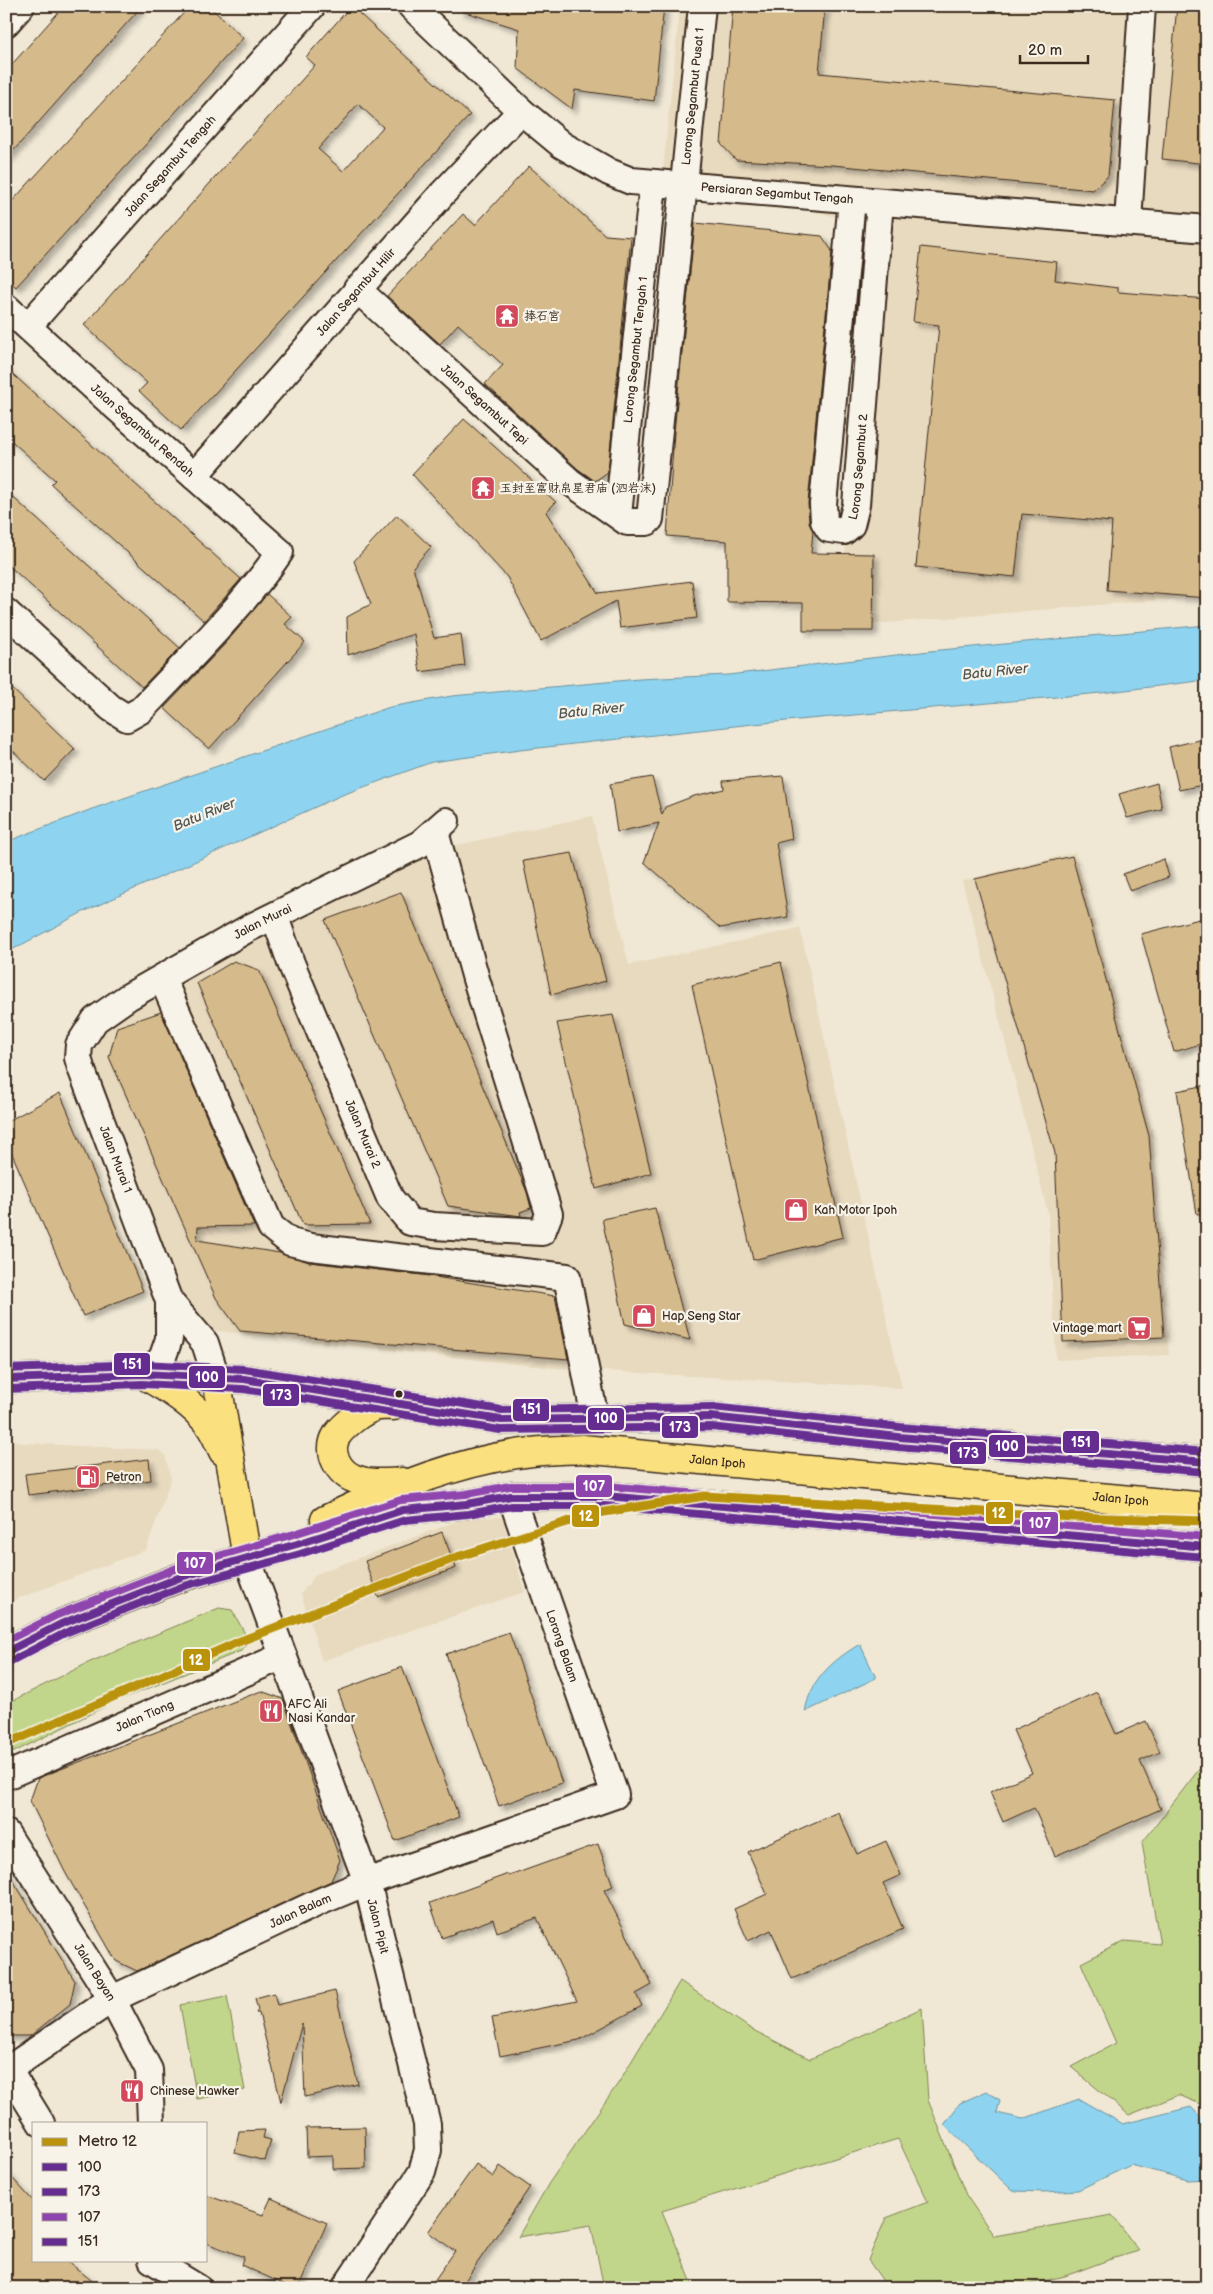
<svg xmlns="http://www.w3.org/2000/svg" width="1213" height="2294" font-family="'Balsamiq Sans','LXGW WenKai TC',sans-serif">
<defs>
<filter id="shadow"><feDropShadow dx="4.5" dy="4.5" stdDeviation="2.5" flood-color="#0004"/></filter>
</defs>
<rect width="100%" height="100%" fill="#f0e8d5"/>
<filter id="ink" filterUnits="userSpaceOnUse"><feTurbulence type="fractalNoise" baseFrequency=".02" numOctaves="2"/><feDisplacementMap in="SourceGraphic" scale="10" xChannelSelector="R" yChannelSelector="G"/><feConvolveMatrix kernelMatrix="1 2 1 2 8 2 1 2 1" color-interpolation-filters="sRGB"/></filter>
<g filter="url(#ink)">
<path fill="#e8dabf" d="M680,6H1207V596L839,627L872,227L663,170Z
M592,816L629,965L800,928L902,1388L553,1368L208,1330L177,1294L89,1063L91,1045L102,1028L267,928L452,846Z
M1075,852L1153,1135L1169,1355L1056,1360L1048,1214L1004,1037L962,881Z
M6,1438L23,1443L159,1450L165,1455L171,1479L146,1550L6,1603Z
M502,1517L525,1592L322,1661L301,1594L316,1574L465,1518Z"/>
<path fill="#c2d68b" stroke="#7e8054" d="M219,1608L232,1610L249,1641L241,1651L112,1703L6,1756V1704L90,1662Z
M1207,1759V2107L1179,2095L1129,2115L1071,2067L1116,2043L1081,1963L1124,1941L1160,1944L1142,1843Z
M680,1981L751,2029L810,2059L922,2008L928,2100L966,2195L994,2236L1112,2215L1139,2251L1111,2259L1065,2276L1014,2288H888L868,2260L886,2218L928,2202L898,2139L662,2211L694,2288H604L591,2225L518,2237L549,2183L619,2082Z
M227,1996L245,2090L197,2099L180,2005Z"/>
<path fill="#8ed4f0" stroke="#6d909c" d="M1207,625V680L1101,693L753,724L520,750L432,762L342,795L81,913L6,953V842L92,809L390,707L452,696L639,679L728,675L930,651Z
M860,1644L876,1678L805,1712C810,1680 833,1660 860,1644Z
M987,2091L1000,2100L997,2113L1023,2119L1079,2099L1123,2124L1191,2107L1207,2124V2179L1188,2180L1131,2165L1078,2190L1045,2192L1013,2191L944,2125L960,2103Z"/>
<path fill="#d5ba8b" stroke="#3b2a1e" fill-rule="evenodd" filter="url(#shadow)" d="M64,6H142L6,159V71Z
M190,6H209L243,38L16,287L6,278V208Z
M351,6L470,115L181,430L139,391L147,383L84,325L315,65L306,57ZM358,104L383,127L343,171L318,149Z
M460,6H664L654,101L575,90L572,109L517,68L519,29L459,10Z
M733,6H825L819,73L1115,100L1108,176L1093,190L832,165L736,160L721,144Z
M1177,6H1207V164L1162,159Z
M529,166L605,235L631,237L608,472L595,481L578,469L485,384L503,365L458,324L440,344L387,296L463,214L475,225Z
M695,223L822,236L832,251L808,503L809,522L813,531L811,553L874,554L873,631H803V603L727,602V541L667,536L674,432Z
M921,247L1057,262L1055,280L1118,288V292L1207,299V598L1107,590L1112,522L1022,514L1015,577L916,567L939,325L913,322Z
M6,368L241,579L204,621L51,484L55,480L6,436Z
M464,419L556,502L546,512L598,593L692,581L697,618L620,628L616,601L541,641L507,577L412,474Z
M6,491L180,648L142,687L6,563Z
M397,515L431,547L413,567L434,638L461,634L465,666L420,672L414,634L348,655L347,617L371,604L354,561Z
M267,594L292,617L285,624L305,642L209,749L164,708L225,644Z
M6,683L75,749L44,781L6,744Z
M1207,738V784L1179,790L1169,747Z
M783,776L792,839L776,843L788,917L720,928L644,862L659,823L617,832L610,784L652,777L662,815L665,807L694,796L724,789L723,781Z
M1157,783L1162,809L1127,818L1119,794Z
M572,853L606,981L551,995L523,861Z
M1072,856L1149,1136L1164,1337L1063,1342L1055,1153L975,879Z
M1164,859L1169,877L1130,891L1123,874Z
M401,892L527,1192L531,1208L520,1212L521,1216L448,1206L325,920Z
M1207,917V936L1202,937L1207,955V1042L1174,1052L1141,934Z
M234,961L259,970L370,1224L303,1225L197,983Z
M781,962L843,1237L753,1260L692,985Z
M161,1012L254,1226L198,1227L197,1240L280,1253L309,1262L422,1275L555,1296L568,1359L240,1331L216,1298L109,1057L117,1027Z
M613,1015L651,1173L596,1189L557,1023Z
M1207,1085V1213L1197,1214L1177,1091Z
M60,1093L143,1291L83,1316L6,1140V1122Z
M655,1208L690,1340L625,1324L602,1219Z
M149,1459L151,1480L28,1495L25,1474Z
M442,1532L456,1568L378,1597L365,1561Z
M509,1632L562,1783L499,1806L446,1654Z
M402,1667L459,1817L395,1841L338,1691Z
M261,1691L283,1699L340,1860L331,1881L137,1971L116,1961L65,1872L30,1801L38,1778Z
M1097,1692L1116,1734L1146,1721L1160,1752L1140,1761L1161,1809L1055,1856L1034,1808L1003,1822L990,1792L1032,1773L1013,1730Z
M838,1812L857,1854L886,1841L901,1875L883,1883L903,1929L792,1979L771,1930L748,1941L734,1909L767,1894L748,1852Z
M598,1844L613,1886L604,1890L652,1985L636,1994L642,2006L579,2040L500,2056L492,2018L577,2001L537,1918L497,1932L493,1919L442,1938L430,1903L508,1874L509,1876Z
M6,1869L75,1981L70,2004L30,2036H6Z
M335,1991L358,2084L305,2097L302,2023L281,2102L259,2013H256L258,2010L255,1998L274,1993L277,2005Z
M365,2127L366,2168L333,2169V2156L307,2157L306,2128Z
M265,2130L263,2138L271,2140L265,2161L235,2153L239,2131Z
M476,2164L493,2177L500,2166L530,2187L460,2288H429L455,2251L428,2232Z
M6,2171L34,2202V2260H66L101,2288H6Z
M206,2195L263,2215L271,2198L327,2223L298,2288H292L241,2265L244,2257L206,2243Z"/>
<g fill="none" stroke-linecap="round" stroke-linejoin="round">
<defs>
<g id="minor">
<path id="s1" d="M411,6L521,111L562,145L609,172L631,181L1207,229"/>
<path d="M6,23L21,6"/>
<path id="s2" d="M852,200L823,504L824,521L829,529L844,531L851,525L856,505L880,202"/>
<path d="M1128,222L1142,6"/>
<path id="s3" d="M357,289L569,481L627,522H647L650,519L702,6"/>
<path id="s4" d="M6,307L109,401L280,552C242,608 187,661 141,710L127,718L111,708L6,612"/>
<path id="s5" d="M28,326L312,6"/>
<path id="s6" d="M194,476L443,193L521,111"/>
<path id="s7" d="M618,515L653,184"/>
<path id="s8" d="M275,917L291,963L390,1198L410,1222L434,1226L542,1232L549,1214L476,979L435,832"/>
<path d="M162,978L271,1227L290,1242L311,1247L567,1277L595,1418"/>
<path d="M169,1301L205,1343L216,1377"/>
<path id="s9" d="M142,1374L162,1359L169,1339V1301L81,1068L78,1058L79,1045L95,1020L128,997L249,928L420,844L446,821"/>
<path id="s10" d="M247,1558L367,1882L427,2124L428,2150L422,2172L345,2288"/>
<path id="s11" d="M6,1776L283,1656"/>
<path id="s12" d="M6,1833L112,1999L149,2070L151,2123"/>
<path d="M6,2066L41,2123"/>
<path id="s13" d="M6,2071L112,1999L319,1902L367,1882L615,1795L511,1496"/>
<path d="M152,2260L198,2288"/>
</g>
<g id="primary">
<path d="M144,1375C167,1388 194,1404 210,1426C215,1433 219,1443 223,1451"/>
<path d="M216,1377L247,1558"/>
<path d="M6,1379L142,1374L244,1379L501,1420L711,1417L899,1437L1207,1462"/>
<path d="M393,1406C387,1406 380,1405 374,1407C362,1411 344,1425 337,1435C326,1452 339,1473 355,1479C370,1485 386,1483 402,1482"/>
<path id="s14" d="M325,1520C386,1490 464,1459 532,1452C549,1450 566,1450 582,1449L1207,1507"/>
<path d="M6,1652L61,1624L181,1577L297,1544L403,1510L467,1504L511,1496H605L1207,1547"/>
</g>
</defs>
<use href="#minor" stroke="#3b2a1e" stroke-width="30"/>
<use href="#primary" stroke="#3b2a1e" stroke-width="31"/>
<use href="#minor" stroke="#f7f3e8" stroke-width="26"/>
<use href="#primary" stroke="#fbe080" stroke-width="28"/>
<defs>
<path id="bus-1" d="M6,1379L142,1374L244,1379L501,1420L711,1417L899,1437L1207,1462
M6,1652L61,1624L181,1577L297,1544L403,1510L467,1504L511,1496H605L1207,1547"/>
<path id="bus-2" d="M6,1389L142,1384L243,1389L500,1430L711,1427L898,1447L1206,1472
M11,1661L65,1633L184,1586L300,1554L405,1520L468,1514L512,1506H605L1206,1557"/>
<path id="bus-3" d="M6,1641L57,1615L177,1568L294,1534L401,1500L466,1494L510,1486H606L1207,1537"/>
<path id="bus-4" d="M6,1369L142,1364L244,1369L502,1410L712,1407L900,1427L1207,1452"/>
</defs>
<use href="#bus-1" stroke="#f7f3e8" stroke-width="11"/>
<use href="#bus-2" stroke="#f7f3e8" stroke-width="11"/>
<use href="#bus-3" stroke="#f7f3e8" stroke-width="11"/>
<use href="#bus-4" stroke="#f7f3e8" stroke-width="11"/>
<use href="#bus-1" stroke="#662d91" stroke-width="8"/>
<use href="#bus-2" stroke="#662d91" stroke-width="8"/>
<use href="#bus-3" stroke="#8e44ad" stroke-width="8"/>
<use href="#bus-4" stroke="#662d91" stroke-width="8"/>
<defs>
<path id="metro-1" d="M6,1744L238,1642L460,1556L592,1514L705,1496L1074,1517L1207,1521"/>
</defs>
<use href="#metro-1" stroke="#f7f3e8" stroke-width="12"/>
<use href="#metro-1" stroke="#ba930a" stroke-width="9"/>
</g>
</g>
<defs>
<symbol id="temple-square" viewBox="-11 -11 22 22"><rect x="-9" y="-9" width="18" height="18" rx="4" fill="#d1495b" stroke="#f7f3e8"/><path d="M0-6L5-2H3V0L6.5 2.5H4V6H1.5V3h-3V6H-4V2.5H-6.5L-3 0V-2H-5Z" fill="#fff"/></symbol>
<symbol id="shop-square" viewBox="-11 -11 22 22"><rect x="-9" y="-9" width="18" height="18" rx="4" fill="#d1495b" stroke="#f7f3e8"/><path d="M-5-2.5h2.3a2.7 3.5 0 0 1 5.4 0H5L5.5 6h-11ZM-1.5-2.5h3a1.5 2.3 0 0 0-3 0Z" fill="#fff"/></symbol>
<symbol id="supermarket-square" viewBox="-11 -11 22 22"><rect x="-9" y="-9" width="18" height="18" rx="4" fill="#d1495b" stroke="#f7f3e8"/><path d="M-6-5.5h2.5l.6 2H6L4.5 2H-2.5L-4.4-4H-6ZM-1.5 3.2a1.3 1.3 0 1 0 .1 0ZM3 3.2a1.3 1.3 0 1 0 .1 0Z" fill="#fff"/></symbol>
<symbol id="fuel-square" viewBox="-11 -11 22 22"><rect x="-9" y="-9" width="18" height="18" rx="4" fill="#d1495b" stroke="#f7f3e8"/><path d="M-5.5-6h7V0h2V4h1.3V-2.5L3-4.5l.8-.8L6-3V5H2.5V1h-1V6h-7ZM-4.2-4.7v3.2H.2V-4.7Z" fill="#fff"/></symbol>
<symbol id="restaurant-square" viewBox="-11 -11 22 22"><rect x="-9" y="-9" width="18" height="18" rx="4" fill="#d1495b" stroke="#f7f3e8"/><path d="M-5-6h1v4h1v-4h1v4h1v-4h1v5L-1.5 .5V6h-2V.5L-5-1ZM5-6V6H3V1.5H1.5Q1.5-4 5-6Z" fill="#fff"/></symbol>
</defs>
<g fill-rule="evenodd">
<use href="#temple-square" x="493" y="302" width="28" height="28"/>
<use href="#temple-square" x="469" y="474" width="28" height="28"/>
<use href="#shop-square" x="782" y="1196" width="28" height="28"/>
<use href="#shop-square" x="630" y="1302" width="28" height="28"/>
<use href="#supermarket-square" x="1125" y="1314" width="28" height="28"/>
<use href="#fuel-square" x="74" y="1463" width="28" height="28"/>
<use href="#restaurant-square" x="257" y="1697" width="28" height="28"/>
<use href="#restaurant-square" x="118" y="2077" width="28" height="28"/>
</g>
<circle fill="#3b2a1e" stroke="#f7f3e8" stroke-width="2" cx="399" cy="1394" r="4.5"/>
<g text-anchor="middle" stroke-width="4.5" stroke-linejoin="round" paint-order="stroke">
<g font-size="12" fill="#3b2a1e" stroke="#f7f3e8">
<text dy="4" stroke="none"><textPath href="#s3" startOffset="806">Lorong Segambut Pusat 1</textPath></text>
<text dy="4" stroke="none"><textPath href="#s5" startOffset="214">Jalan Segambut Tengah</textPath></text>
<text dy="4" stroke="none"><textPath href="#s1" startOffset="430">Persiaran Segambut Tengah</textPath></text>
<text dy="4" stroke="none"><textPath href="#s6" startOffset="245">Jalan Segambut Hilir</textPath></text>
<text dy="4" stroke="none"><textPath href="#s7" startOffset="166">Lorong Segambut Tengah 1</textPath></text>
<text dy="4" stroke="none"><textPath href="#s3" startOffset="172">Jalan Segambut Tepi</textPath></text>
<text dy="4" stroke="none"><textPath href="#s4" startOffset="184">Jalan Segambut Rendah</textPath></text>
<text dy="4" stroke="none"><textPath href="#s2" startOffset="415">Lorong Segambut 2</textPath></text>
<text dy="4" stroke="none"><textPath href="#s9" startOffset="581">Jalan Murai</textPath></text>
<text dy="4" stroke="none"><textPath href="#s8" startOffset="234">Jalan Murai 2</textPath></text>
<text transform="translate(116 1159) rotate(69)" y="4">Jalan Murai 1</text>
<text dy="4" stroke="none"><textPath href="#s14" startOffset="405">Jalan Ipoh</textPath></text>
<text dy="4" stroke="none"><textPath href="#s14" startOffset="810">Jalan Ipoh</textPath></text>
<text transform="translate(562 1646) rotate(71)" y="4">Lorong Balam</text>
<text dy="4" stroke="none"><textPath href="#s11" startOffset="151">Jalan Tiong</textPath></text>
<text dy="4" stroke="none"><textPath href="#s13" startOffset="336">Jalan Balam</textPath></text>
<text dy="4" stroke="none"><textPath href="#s10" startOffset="391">Jalan Pipit</textPath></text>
<text dy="4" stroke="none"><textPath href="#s12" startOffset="165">Jalan Bayan</textPath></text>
</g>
<g font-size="12" fill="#3b2a1e" stroke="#f7f3e8" text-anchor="start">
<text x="524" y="320">捧石宫</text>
<text x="500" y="492">玉封至富财帛星君庙 (泗岩沫)</text>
<text x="814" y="1214">Kah Motor Ipoh</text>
<text x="662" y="1320">Hap Seng Star</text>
<text x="1122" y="1332" text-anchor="end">Vintage mart</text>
<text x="106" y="1481">Petron</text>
<text x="288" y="1708">AFC Ali<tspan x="288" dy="14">Nasi Kandar</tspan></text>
<text x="150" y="2095">Chinese Hawker</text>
</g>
<g font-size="14" font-style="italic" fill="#505452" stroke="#f7f3e8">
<text transform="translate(995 671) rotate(-6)" y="5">Batu River</text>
<text transform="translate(591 710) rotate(-6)" y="5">Batu River</text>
<text transform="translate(204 814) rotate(-22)" y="5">Batu River</text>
</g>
</g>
<g stroke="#f7f3e8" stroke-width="2">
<rect x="113" y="1352" width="38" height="24" rx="5" fill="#662d91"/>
<rect x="188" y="1365" width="38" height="24" rx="5" fill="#662d91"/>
<rect x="262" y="1383" width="38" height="24" rx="5" fill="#662d91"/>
<rect x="512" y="1398" width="38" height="24" rx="5" fill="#662d91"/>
<rect x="587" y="1407" width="38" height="24" rx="5" fill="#662d91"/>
<rect x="661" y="1415" width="38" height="24" rx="5" fill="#662d91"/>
<rect x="1062" y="1430" width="38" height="24" rx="5" fill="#662d91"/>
<rect x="988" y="1434" width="38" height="24" rx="5" fill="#662d91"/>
<rect x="949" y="1441" width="38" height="24" rx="5" fill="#662d91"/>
<rect x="575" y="1474" width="38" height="24" rx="5" fill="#8e44ad"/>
<rect x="985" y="1501" width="29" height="24" rx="5" fill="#ba930a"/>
<rect x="571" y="1504" width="29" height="24" rx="5" fill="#ba930a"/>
<rect x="1021" y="1511" width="38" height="24" rx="5" fill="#8e44ad"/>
<rect x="176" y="1551" width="38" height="24" rx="5" fill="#8e44ad"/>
<rect x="182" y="1648" width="29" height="24" rx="5" fill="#ba930a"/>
</g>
<g font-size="14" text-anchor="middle" font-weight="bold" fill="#fff">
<text x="132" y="1369">151</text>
<text x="207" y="1382">100</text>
<text x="281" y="1400">173</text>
<text x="531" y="1414">151</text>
<text x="606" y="1423">100</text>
<text x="680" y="1432">173</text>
<text x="1081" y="1447">151</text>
<text x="1007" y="1451">100</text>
<text x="968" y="1458">173</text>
<text x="594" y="1491">107</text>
<text x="999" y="1518">12</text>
<text x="586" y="1521">12</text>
<text x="1040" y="1528">107</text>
<text x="195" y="1568">107</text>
<text x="196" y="1665">12</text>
</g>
<rect width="1213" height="2294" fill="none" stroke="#f7f3e8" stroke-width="25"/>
<rect x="12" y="12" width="1188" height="2269" fill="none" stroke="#3b2a1e" stroke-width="2" filter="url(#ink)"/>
<rect x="32" y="2122" width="175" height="140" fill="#f7f3e8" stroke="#aca397"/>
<rect x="42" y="2138" width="25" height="8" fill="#ba930a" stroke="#aca397"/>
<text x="78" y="2146" font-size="15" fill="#3b2a1e">Metro 12</text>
<rect x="42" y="2163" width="25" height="8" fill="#662d91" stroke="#aca397"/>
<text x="78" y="2172" font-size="15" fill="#3b2a1e">100</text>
<rect x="42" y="2188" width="25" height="8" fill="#662d91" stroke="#aca397"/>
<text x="78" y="2196" font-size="15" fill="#3b2a1e">173</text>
<rect x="42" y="2213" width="25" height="8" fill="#8e44ad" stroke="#aca397"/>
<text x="78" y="2222" font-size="15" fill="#3b2a1e">107</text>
<rect x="42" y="2238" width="25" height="8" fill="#662d91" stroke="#aca397"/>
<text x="78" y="2246" font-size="15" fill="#3b2a1e">151</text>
<path d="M1020 55v8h68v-8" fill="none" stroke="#3b2a1e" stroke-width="2.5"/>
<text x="1028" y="55" font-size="15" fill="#3b2a1e" stroke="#f7f3e8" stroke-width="4" paint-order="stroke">20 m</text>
</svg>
